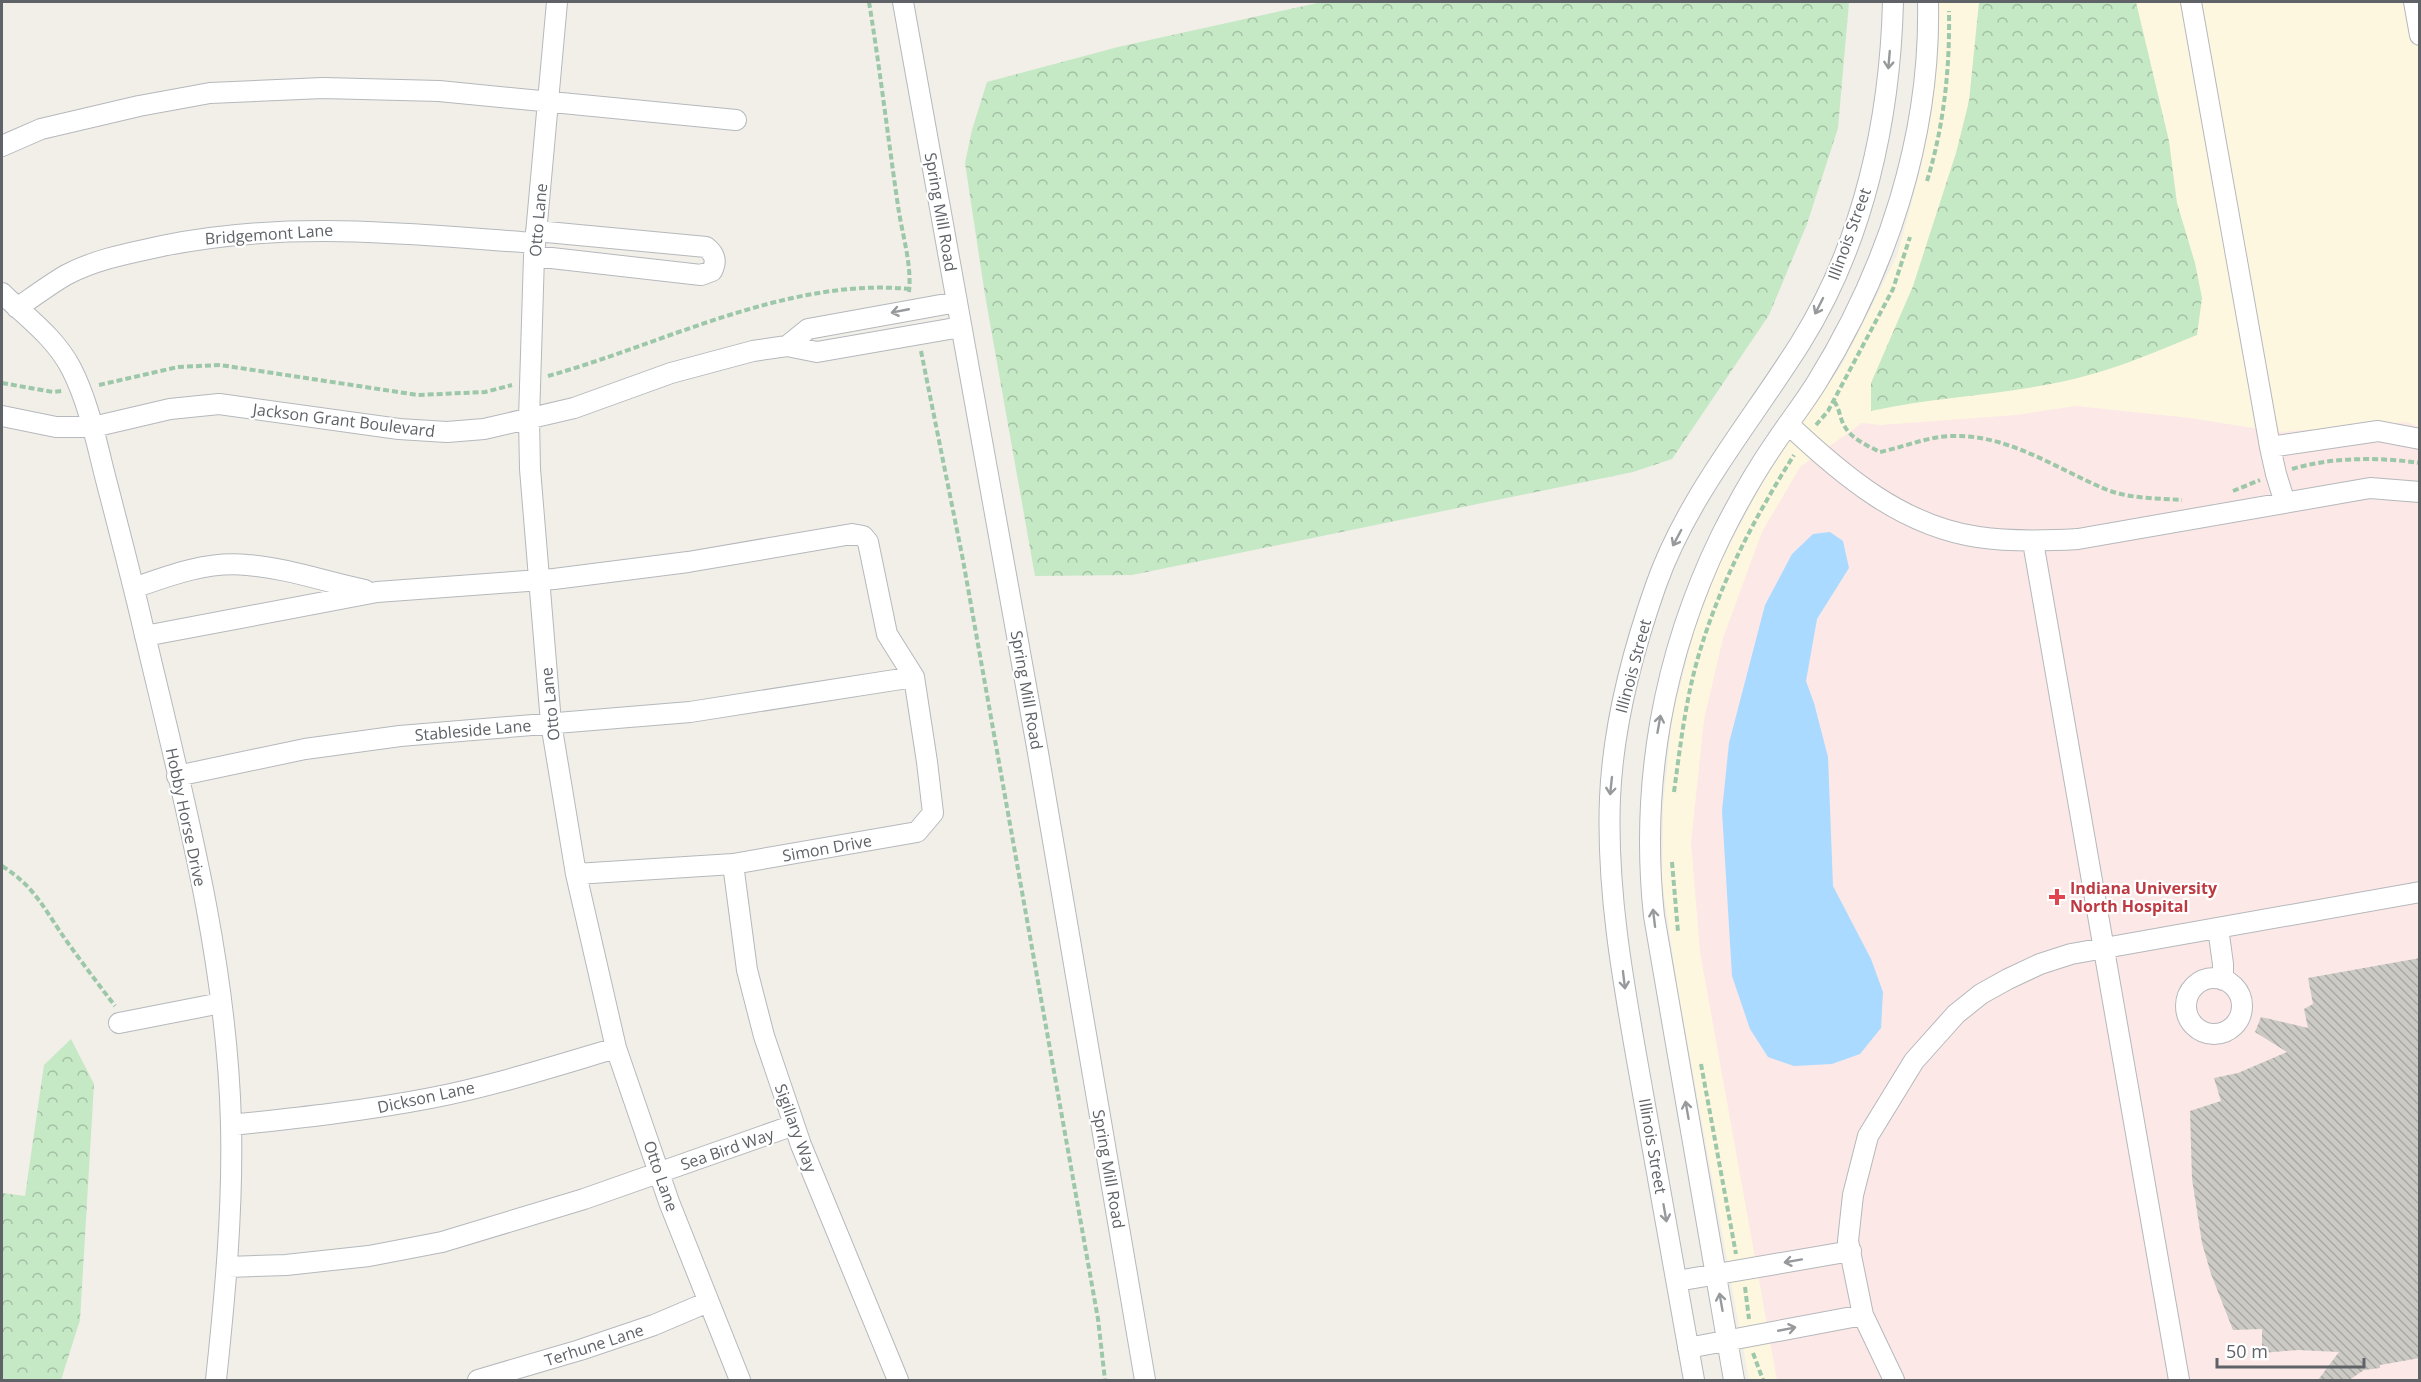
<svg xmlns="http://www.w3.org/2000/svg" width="2421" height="1382" font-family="'Open Sans',sans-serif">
<defs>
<pattern id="forest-crowns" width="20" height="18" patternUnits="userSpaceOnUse" patternTransform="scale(1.5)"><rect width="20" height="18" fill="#c5e8c5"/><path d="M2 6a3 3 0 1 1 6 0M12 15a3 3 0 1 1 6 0" fill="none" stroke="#a3c0a4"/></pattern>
<pattern id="building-back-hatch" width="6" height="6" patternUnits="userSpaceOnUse" patternTransform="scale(1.5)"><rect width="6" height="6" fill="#cccac5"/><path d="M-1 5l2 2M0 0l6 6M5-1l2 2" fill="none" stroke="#a9a8a4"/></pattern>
</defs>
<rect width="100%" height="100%" fill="#f1efe8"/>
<path fill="#fef7e0" d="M1939,2H2419V1380H1749L1678,991L1662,881L1663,807L1672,717L1694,632L1718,567L1770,468L1843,363L1897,256L1921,168L1931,114L1939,43Z"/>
<path fill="#fce8e6" d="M2076,406L2190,418L2278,432L2406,422L2419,427V1380H1777L1700,952L1691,842L1704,720L1723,638L1762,532L1800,467L1862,423L1881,425L2016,415Z"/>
<path fill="url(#forest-crowns)" d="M1322,2H1849L1838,128L1807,224L1769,315L1672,459L1633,472L1132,575L1035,576L985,295L965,163L972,130L987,82L1118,47Z
M1979,2H2136L2169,141L2177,203L2195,263L2202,298L2197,335C2162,349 2126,365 2089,375C2018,395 1943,395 1871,411V383L1913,286L1956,153L1969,101Z
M71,1039L94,1084L80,1320L61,1380H2V1193L25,1196L44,1065Z"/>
<path fill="#aadaff" d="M1830,532L1843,541L1849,568L1817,619L1806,681L1814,703L1828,757L1833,886L1871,959L1883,992L1881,1028L1860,1054L1832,1064L1794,1066L1768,1057L1750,1029L1732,976L1722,811L1729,743L1765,605L1792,554L1813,534Z"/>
<path fill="url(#building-back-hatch)" d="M2420,958V1358L2380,1365V1368L2364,1370L2349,1380H2318L2339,1352L2298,1350L2262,1353V1329L2233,1330L2211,1274L2202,1243L2192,1179L2190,1111L2221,1101L2214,1078L2238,1073L2287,1052L2255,1032L2261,1017L2308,1028L2304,1009L2313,1004L2308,978Z"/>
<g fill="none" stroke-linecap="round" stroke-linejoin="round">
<defs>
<path id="minor" d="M557,2L534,256L529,419L530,469L551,723L576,874L616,1048L669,1202L740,1380
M903,2L1037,747L1145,1380
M2191,2L2270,447L2276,474L2285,503
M2414,2L2420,35
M2,146L41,129L139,106L210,93L323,88L439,91L736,120
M534,256L701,275L712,271C717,261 715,254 706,247L536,231
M2,293C26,317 54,336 71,368C88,401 96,440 105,476C117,522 129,568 140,614C179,781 227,952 231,1124C233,1210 225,1296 216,1380
M17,308C33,297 49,285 66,275C96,259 130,253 162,246C290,220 407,234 535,243
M787,346L808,329L957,302
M2,416L56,427H93L170,409L219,404L399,429L447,432L484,429L574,408L671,373L753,351L787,346L817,352L961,327
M1788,424C1842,475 1902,526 1978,537C2011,542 2044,541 2078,539L2370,488L2420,492
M2270,447L2378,431L2420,439
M2033,542L2179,1380
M134,588C170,575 208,561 247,565C287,568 326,582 365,590
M145,636L377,592L554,579L688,562L852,534L863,536L868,542L887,634L914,677L927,762L933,813L917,832L733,864L576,874
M177,776L305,749L400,736L690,712L914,677
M733,864L747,970L764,1036L801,1145L898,1380
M2218,928L2223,964V980
M2186 1006a28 28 0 1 1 56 0a28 28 0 1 1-56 0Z
M119,1023L221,1003
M231,1125C298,1118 364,1111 431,1098C493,1086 555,1066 616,1048
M228,1267L286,1265L369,1256L442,1242L584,1199L794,1125
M1677,1281L1851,1251
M1688,1348L1863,1315
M478,1380L580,1350L654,1325L708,1302
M1694,1380C1677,1285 1660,1189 1643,1094C1626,997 1606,897 1610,798C1613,726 1632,653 1656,585C1688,495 1751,422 1801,342C1864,241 1890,119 1893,2
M1734,1380L1654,916C1640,785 1663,655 1721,536C1737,504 1755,472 1775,443C1789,422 1804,403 1817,382C1887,269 1931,136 1928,2
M1894,1380L1863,1315L1848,1241L1853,1195L1868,1136L1914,1061L1956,1014L1981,994L2008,979L2040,964L2071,954L2420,892"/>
</defs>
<use href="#minor" stroke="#b5b8bc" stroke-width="22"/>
<path stroke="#9cc7a9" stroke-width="4" stroke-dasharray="6 3" stroke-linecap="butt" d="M869,2C880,69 888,138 898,206C902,234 912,264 909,292
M1927,181C1944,126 1950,68 1949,11
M921,351L963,560L1098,1319L1105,1380
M548,376C663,344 788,277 910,289
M2,383L53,392L62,391
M99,385L178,367L220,365L418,395L485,392L512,385
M1834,401C1840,409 1840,420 1845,427C1852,439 1868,446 1880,452C1904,447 1926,437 1951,436C2008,434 2055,468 2105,489C2129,499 2157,498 2182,500
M1816,425L1828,411L1893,289L1910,237
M2292,469C2332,457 2379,457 2420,463
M2233,491L2260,480
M1674,792C1680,748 1685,704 1697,661C1718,587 1753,520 1794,455
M1672,862L1678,932
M2,866C36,887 45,911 68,943C83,964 99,985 115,1006
M1701,1064L1736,1254
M1745,1287L1749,1319
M1753,1353L1763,1380"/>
<use href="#minor" stroke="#fff" stroke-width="20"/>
</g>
<defs><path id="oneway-shaft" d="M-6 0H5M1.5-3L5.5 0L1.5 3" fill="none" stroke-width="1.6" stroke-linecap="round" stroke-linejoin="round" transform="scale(1.5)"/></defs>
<g stroke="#979a9d">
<use href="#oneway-shaft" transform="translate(1889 60) rotate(95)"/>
<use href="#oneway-shaft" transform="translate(1819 306) rotate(117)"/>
<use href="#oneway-shaft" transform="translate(900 311) rotate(169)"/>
<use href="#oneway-shaft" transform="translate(1677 538) rotate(118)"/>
<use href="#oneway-shaft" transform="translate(1659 724) rotate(-80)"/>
<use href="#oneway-shaft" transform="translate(1611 786) rotate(96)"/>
<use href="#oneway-shaft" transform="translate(1654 918) rotate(-97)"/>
<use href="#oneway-shaft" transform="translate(1624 980) rotate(83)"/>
<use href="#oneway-shaft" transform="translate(1687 1110) rotate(-100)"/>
<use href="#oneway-shaft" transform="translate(1665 1213) rotate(80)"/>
<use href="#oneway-shaft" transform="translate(1793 1261) rotate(170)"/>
<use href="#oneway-shaft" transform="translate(1721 1302) rotate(-100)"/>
<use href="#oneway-shaft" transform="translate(1787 1329) rotate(-11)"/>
</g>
<path fill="#e0444e" stroke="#fff" stroke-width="2" d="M2054 888h6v6h6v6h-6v6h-6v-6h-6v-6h6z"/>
<g text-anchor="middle" stroke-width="4.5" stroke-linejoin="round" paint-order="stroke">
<g font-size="16" fill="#5f6368" stroke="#fff">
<text transform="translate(941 212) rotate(80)" y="6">Spring Mill Road</text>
<text transform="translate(538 220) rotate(-85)" y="6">Otto Lane</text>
<text transform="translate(269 234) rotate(-4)" y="6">Bridgemont Lane</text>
<text transform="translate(1849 234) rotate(-70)" y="6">Illinois Street</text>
<text transform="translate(344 420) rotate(7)" y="6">Jackson Grant Boulevard</text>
<text transform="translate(1633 666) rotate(-75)" y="6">Illinois Street</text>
<text transform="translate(1027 690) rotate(80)" y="6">Spring Mill Road</text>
<text transform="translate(550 704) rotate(-96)" y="6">Otto Lane</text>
<text transform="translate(473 730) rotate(-5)" y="6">Stableside Lane</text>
<text transform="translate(186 817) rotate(78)" y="6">Hobby Horse Drive</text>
<text transform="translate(827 848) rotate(-10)" y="6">Simon Drive</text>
<text transform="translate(426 1097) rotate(-12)" y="6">Dickson Lane</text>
<text transform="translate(796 1128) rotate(70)" y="6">Sigillary Way</text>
<text transform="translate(1653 1146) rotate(80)" y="6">Illinois Street</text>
<text transform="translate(727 1149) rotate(-19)" y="6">Sea Bird Way</text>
<text transform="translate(1109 1169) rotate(80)" y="6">Spring Mill Road</text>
<text transform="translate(661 1176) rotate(71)" y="6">Otto Lane</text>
<text transform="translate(594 1345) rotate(-18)" y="6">Terhune Lane</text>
</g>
<g font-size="16" font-weight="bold" fill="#be3a42" stroke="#fff" text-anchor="start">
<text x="2070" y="894">Indiana University<tspan x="2070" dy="18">North Hospital</tspan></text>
</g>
</g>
<rect width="2421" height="1382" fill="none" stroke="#5f6368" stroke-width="6"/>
<path d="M2217 1358v9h147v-9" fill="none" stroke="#5f6368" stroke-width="3"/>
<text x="2226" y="1358" font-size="18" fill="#5f6368" stroke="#ffffff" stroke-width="4.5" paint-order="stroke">50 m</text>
</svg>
